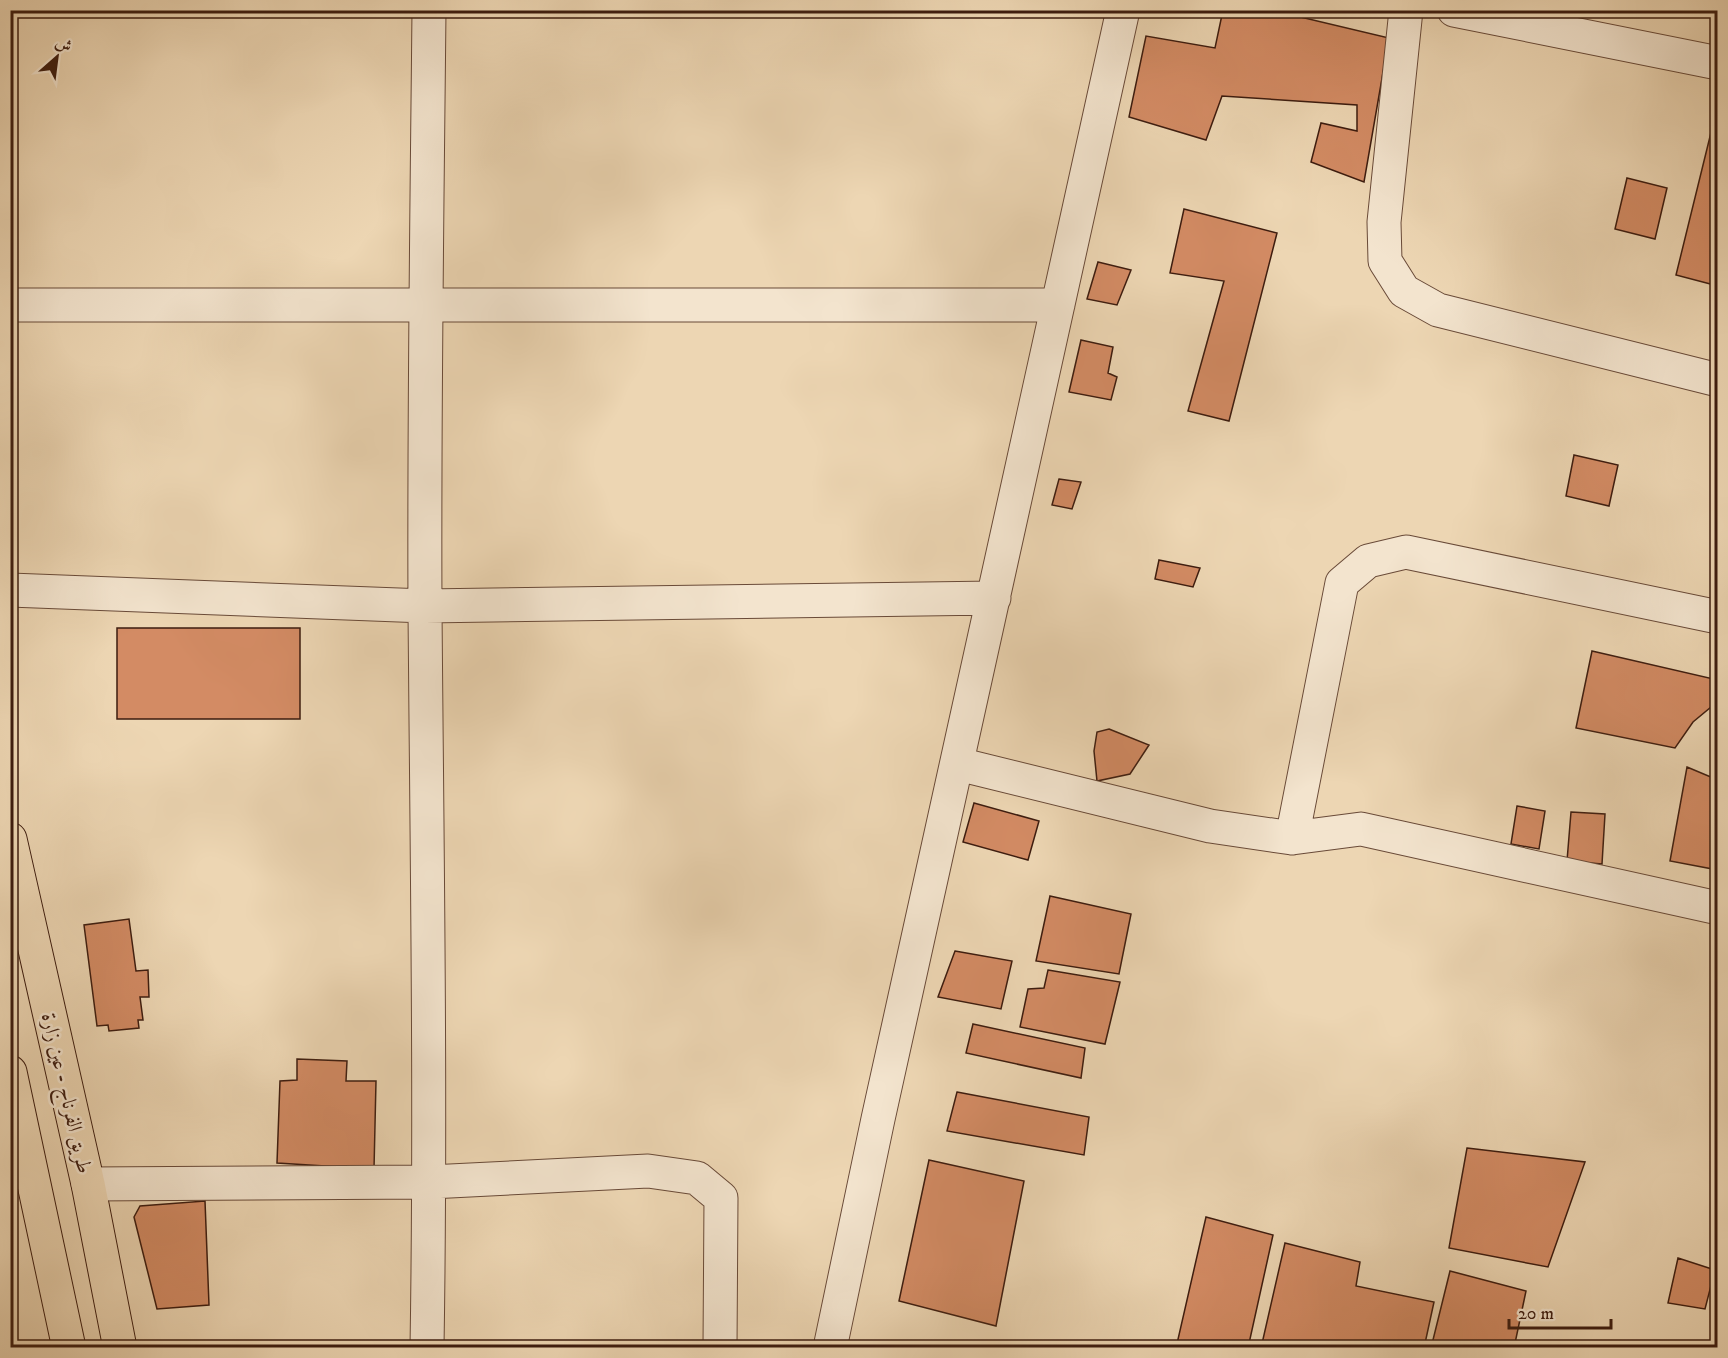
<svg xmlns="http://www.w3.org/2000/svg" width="1728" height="1358" font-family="'IM FELL DW Pica',Amiri,serif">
<rect width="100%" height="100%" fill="#edd6b3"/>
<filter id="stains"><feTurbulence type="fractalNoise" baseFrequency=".00333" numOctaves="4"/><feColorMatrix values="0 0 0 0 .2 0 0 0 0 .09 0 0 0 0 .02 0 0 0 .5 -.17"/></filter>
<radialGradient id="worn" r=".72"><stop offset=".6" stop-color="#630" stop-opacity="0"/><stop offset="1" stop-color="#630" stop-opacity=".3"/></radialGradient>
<path fill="#d38b64" stroke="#3d1c0f" stroke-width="1.5" d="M1223,10H1271L1389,38L1364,182L1311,162L1321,123L1357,131V105L1222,96L1206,140L1129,117L1146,36L1215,48Z
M1718,104V286L1676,275Z
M1627,178L1667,188L1655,239L1615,229Z
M1184,209L1277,233L1229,421L1188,411L1224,281L1170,273Z
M1098,262L1131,270L1117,305L1087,299Z
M1081,340L1113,347L1108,373L1117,377L1111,400L1069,392Z
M1574,455L1618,465L1609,506L1566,496Z
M1059,479L1081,482L1072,509L1052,505Z
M1159,560L1200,568L1193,587L1155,579Z
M117,628H300V719H117Z
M1592,651L1718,680V695L1711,707L1693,722L1675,748L1576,728Z
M1109,729L1149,745L1130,774L1097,781L1094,751L1097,732Z
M1687,767L1718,780V870L1670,861Z
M974,803L1039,821L1028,860L963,842Z
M1517,806L1545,811L1539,849L1511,844Z
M1571,812L1605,814L1602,864L1567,861Z
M1050,896L1131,914L1119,974L1036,961Z
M129,919L136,971L148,970L149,997H140L143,1020H138L139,1028L109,1031L108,1025L97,1026L84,925Z
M955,951L1012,961L1001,1009L938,997Z
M1048,970L1120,982L1105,1044L1020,1027L1028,989L1044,988Z
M973,1024L1085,1048L1081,1078L966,1053Z
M297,1059L347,1061L346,1081H376L374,1169L277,1163L280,1081L297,1080Z
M957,1092L1089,1117L1084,1155L947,1131Z
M1467,1148L1585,1162L1548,1267L1449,1248Z
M929,1160L1024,1181L996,1326L899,1301Z
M205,1201L209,1305L157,1309L134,1217L140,1206Z
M1206,1217L1273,1235L1248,1348H1176Z
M1285,1243L1360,1262L1356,1286L1434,1302L1424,1348H1261Z
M1678,1258L1715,1270L1705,1309L1668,1303Z
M1450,1271L1526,1291L1514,1348H1431Z"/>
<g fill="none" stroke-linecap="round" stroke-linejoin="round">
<defs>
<path id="street" d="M1406,10L1384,222L1385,261L1404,291L1438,310L1718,380
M1454,10L1718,63
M10,305H1058
M10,590L425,606L994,598
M958,764L1210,826L1292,838L1361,829L1718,908
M1292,838L1342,583L1368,561L1406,552L1718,617
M88,1184L430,1182L648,1171L697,1178L721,1198L720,1348
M427,1348C431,1101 427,855 425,608C424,409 427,210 429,10
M830,1348L878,1119L1123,10"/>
<path id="primary" d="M10,839L88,1184L120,1348
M10,1072L69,1348"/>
</defs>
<use href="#street" stroke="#694a38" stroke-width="35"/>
<use href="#primary" stroke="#3d1c0f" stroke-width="35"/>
<use href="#street" stroke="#f3e4ce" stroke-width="33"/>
<use href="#primary" stroke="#edd6b3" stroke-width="33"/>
</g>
<g text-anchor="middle" stroke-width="5" stroke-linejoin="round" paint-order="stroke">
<g font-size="21" fill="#3d1c0f" stroke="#f3e4ce">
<text transform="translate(67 1093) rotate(77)" y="7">طريق الفرناج - عين زارة</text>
</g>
</g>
<rect width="1728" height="1358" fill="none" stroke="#edd6b3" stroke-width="36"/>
<rect x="12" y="12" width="1704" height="1334" fill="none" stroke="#3d1c0f" stroke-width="3"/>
<rect x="18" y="18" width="1692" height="1322" fill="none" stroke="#3d1c0f" stroke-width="1.5"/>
<g transform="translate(57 57) rotate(28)" stroke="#f3e4ce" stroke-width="4.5" paint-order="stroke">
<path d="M0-4.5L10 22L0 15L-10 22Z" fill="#3d1c0f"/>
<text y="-9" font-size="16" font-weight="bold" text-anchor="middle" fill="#3d1c0f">ش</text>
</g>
<path d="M1509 1319v9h102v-9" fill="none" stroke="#3d1c0f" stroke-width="3"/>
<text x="1518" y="1319" font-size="18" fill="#3d1c0f" stroke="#f3e4ce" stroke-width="4.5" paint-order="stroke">20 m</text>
<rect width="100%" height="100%" filter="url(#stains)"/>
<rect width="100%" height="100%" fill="url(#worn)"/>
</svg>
